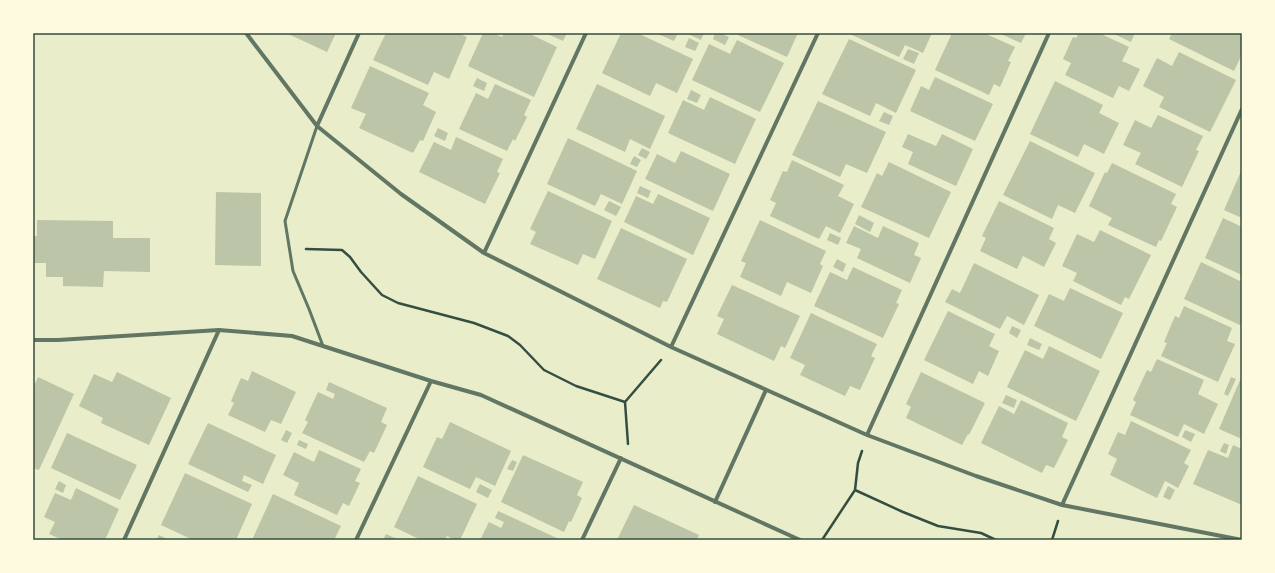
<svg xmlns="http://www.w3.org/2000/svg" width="1275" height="573" font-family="'Public Sans',sans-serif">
<rect width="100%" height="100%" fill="#e9edc9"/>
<path fill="#bcc5a7" d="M286,33H336L327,52Z
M386,33H458L467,37L449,79L434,72L428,85L373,60Z
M483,33H493L502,37L504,33H528L557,47L534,97L468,66Z
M545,33H567L563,41Z
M621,33H637L693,59L677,93L656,83L650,96L602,73Z
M656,33H678L674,41Z
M686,33H704L701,40Z
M715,33H720L729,37L725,45L713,39Z
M739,33H798L787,57L738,35Z
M851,33H932L923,53L905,45L899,57L850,34Z
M952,33H984L1015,47L1008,61L1011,62L1000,87L994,84L989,95L935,70Z
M999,33H1026L1021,43Z
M1079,33H1099L1129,47L1122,61L1140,69L1129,91L1119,86L1113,98L1065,75L1071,63L1063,59L1073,37L1076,38Z
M1112,33H1135L1131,42Z
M1172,33H1242V54L1234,71L1169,39Z
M689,38L699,43L695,51L685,47Z
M849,39L916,70L896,113L876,103L870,116L822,94Z
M737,40L784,63L760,112L692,80L709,44L730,54Z
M908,49L919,53L914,64L903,59Z
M1179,52L1236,80L1210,132L1159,107L1164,97L1143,86L1157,58L1172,66Z
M370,66L429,93L423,105L436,112L423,141L420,140L413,153L359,128L366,114L351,108Z
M935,77L993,104L975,141L910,111L921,86L929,90Z
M477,78L487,83L484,91L473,86Z
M1055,81L1103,105L1099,113L1119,123L1104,154L1084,144L1078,157L1030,134Z
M495,84L531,100L524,115L527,117L515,141L513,139L507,151L459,129L476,93L488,99Z
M597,84L665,116L650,149L630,139L625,152L576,129Z
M691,90L701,95L697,103L687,99Z
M710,97L756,119L735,164L668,133L683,100L704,110Z
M818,101L886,132L867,173L846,164L840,177L792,155Z
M884,112L893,116L889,125L879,121Z
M1158,115L1203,136L1196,150L1199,151L1182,187L1135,164L1141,153L1123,145L1135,120L1151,128Z
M438,128L448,133L445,141L434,136Z
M908,134L936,146L942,134L973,149L956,186L908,164L913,152L902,147Z
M456,137L503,159L497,172L500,173L485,204L419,172L434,142L451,150Z
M568,138L637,171L622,204L601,194L595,206L547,184Z
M1030,141L1095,173L1075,213L1058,205L1052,219L1003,195Z
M642,148L650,152L646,159L638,155Z
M681,151L730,174L713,211L645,179L657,154L675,163Z
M634,156L641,160L637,167L630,164Z
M792,160L844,185L838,196L854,204L840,233L826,226L819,239L770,216L776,203L770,200L783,171L787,172Z
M889,162L951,192L929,238L861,207L877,173L882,176Z
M1112,163L1176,194L1171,204L1177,207L1161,241L1159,240L1156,247L1108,225L1112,218L1089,206L1105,172L1107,173Z
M1242,169V218L1224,210Z
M640,186L651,191L648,198L637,193Z
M548,191L612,221L595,259L583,254L578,265L530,244L536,232L530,229Z
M216,192L261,193V266L215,265Z
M658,194L710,218L693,255L624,222L636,196L653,204Z
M609,201L621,207L616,216L604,210Z
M999,201L1054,228L1049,239L1056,243L1044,267L1023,256L1017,269L980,251L986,238L982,236Z
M859,215L874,223L870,232L855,224Z
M1223,218L1242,227V275L1205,258Z
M37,220L113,221V238H150V272L104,271L103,287L63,286V277H46V263H33V236H37Z
M760,220L826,251L820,264L823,266L811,293L787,282L781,296L740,277L746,263L741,261Z
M854,226L878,238L883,226L919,243L914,255L921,258L910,283L857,258L861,249L846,243Z
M621,228L687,259L667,302L663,301L660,308L597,279Z
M1100,230L1151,255L1129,299L1125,297L1121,305L1073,281L1077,273L1062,266L1077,234L1094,242Z
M830,233L841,238L838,245L827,240Z
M837,259L846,264L843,272L833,267Z
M1201,262L1242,282V326L1184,299Z
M974,263L1039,295L1024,325L1007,316L1000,329L945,302L952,289L960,293Z
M853,267L902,290L896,303L899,304L883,338L814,306L830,272L847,280Z
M732,285L800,316L785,348L781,346L774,361L717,334L724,319L717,316Z
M1070,288L1123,313L1101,359L1034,326L1049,294L1064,301Z
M1184,306L1232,328L1227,341L1235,344L1218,382L1161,356L1167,343L1164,342L1175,316L1179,318Z
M948,311L995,334L989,346L999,351L988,376L979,371L973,384L924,360Z
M811,313L877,344L871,356L875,358L860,390L850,386L845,396L800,375L805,365L790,358Z
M1012,326L1021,330L1017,338L1009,333Z
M1030,338L1042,344L1039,350L1027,345Z
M1049,346L1100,371L1076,421L1007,387L1025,350L1043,359Z
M1157,359L1204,380L1198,394L1218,404L1204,434L1184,424L1178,437L1130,415L1136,402L1133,400L1147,370L1151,372Z
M252,371L296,392L281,424L271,420L265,432L228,415L234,403L231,401L241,378L248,381Z
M117,372L171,398L149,445L101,423L103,418L79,406L94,374L112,382Z
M921,372L985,403L969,435L968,434L962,445L906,418L911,407L906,404Z
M38,377L74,394L39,470L33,468V388Z
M1231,377L1236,379L1228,396L1224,394Z
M1240,380L1242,381V439L1219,429Z
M329,382L387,408L381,422L387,425L374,453L370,451L364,462L302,433L308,422L305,420L318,392L333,399L335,394L326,390Z
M1006,395L1017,400L1014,408L1002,403Z
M1021,400L1068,423L1062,437L1068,440L1054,468L1046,465L1042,473L981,443L999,406L1014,414Z
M1131,421L1191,450L1184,463L1189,466L1178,488L1165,481L1157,498L1110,475L1117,459L1108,454L1118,432L1125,435Z
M450,422L511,451L495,486L476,477L470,489L423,467L437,437L442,439Z
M208,423L276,455L263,484L244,475L242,481L252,485L248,492L188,464Z
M286,430L292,433L287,443L281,440Z
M1185,430L1195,434L1191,442L1182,437Z
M67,433L137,465L120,500L51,468Z
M299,440L308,444L306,449L297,445Z
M1224,443L1229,445L1226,454L1220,451Z
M1233,445L1242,449V505L1193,484L1208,450L1228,458Z
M319,450L361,469L355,481L360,483L349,506L343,503L337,515L294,495L299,483L283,475L294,452L314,462Z
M523,455L583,482L577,495L582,498L571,522L569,521L564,532L501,502Z
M512,460L517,462L513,471L507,469Z
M185,473L252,504L236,540H193L161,525Z
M418,476L477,504L460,540H454L447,536L445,540H421L394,527Z
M59,481L66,485L63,493L55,489Z
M480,484L492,490L488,498L476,492Z
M1168,486L1175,490L1170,500L1163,497Z
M76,488L119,509L105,540H63L49,534L55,522L44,517L55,493L71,500Z
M273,494L341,526L334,540H252Z
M634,505L699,535L697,540H617Z
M498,511L507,515L561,540H480L489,522L501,528L504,522L495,518Z
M386,534L399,540H383Z
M159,535L169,540H156Z"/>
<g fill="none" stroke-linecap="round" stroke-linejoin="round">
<path stroke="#344e41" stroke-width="2.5" d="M306,249L342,250L350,257L361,272L382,295L398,303L474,323L508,336L520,345L544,370L576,386L625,402
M628,444L625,402L661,360
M855,490L858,463L862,451
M822,540L855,490L903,512L938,526L981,533L996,540
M1052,540L1058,521"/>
<path stroke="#617663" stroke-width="3" d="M317,126L285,221L293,271L309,309L323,346"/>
<path stroke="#617663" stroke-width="4" d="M246,33L317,126L401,194L484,253L671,347L867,435L976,476L1062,505L1242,540
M317,126L359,33
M484,253L586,33
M33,340H58L219,330L292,336L431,381L481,395L800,540
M671,347L818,33
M867,435L1049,33
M715,502L766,390
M1062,505L1242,109
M124,540L219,330
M356,540L431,381
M582,540L621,458"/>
</g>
<rect width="1275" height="573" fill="none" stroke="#fefae0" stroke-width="68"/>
<rect x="34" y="34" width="1207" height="505" fill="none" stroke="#344e41" stroke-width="1.5"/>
</svg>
